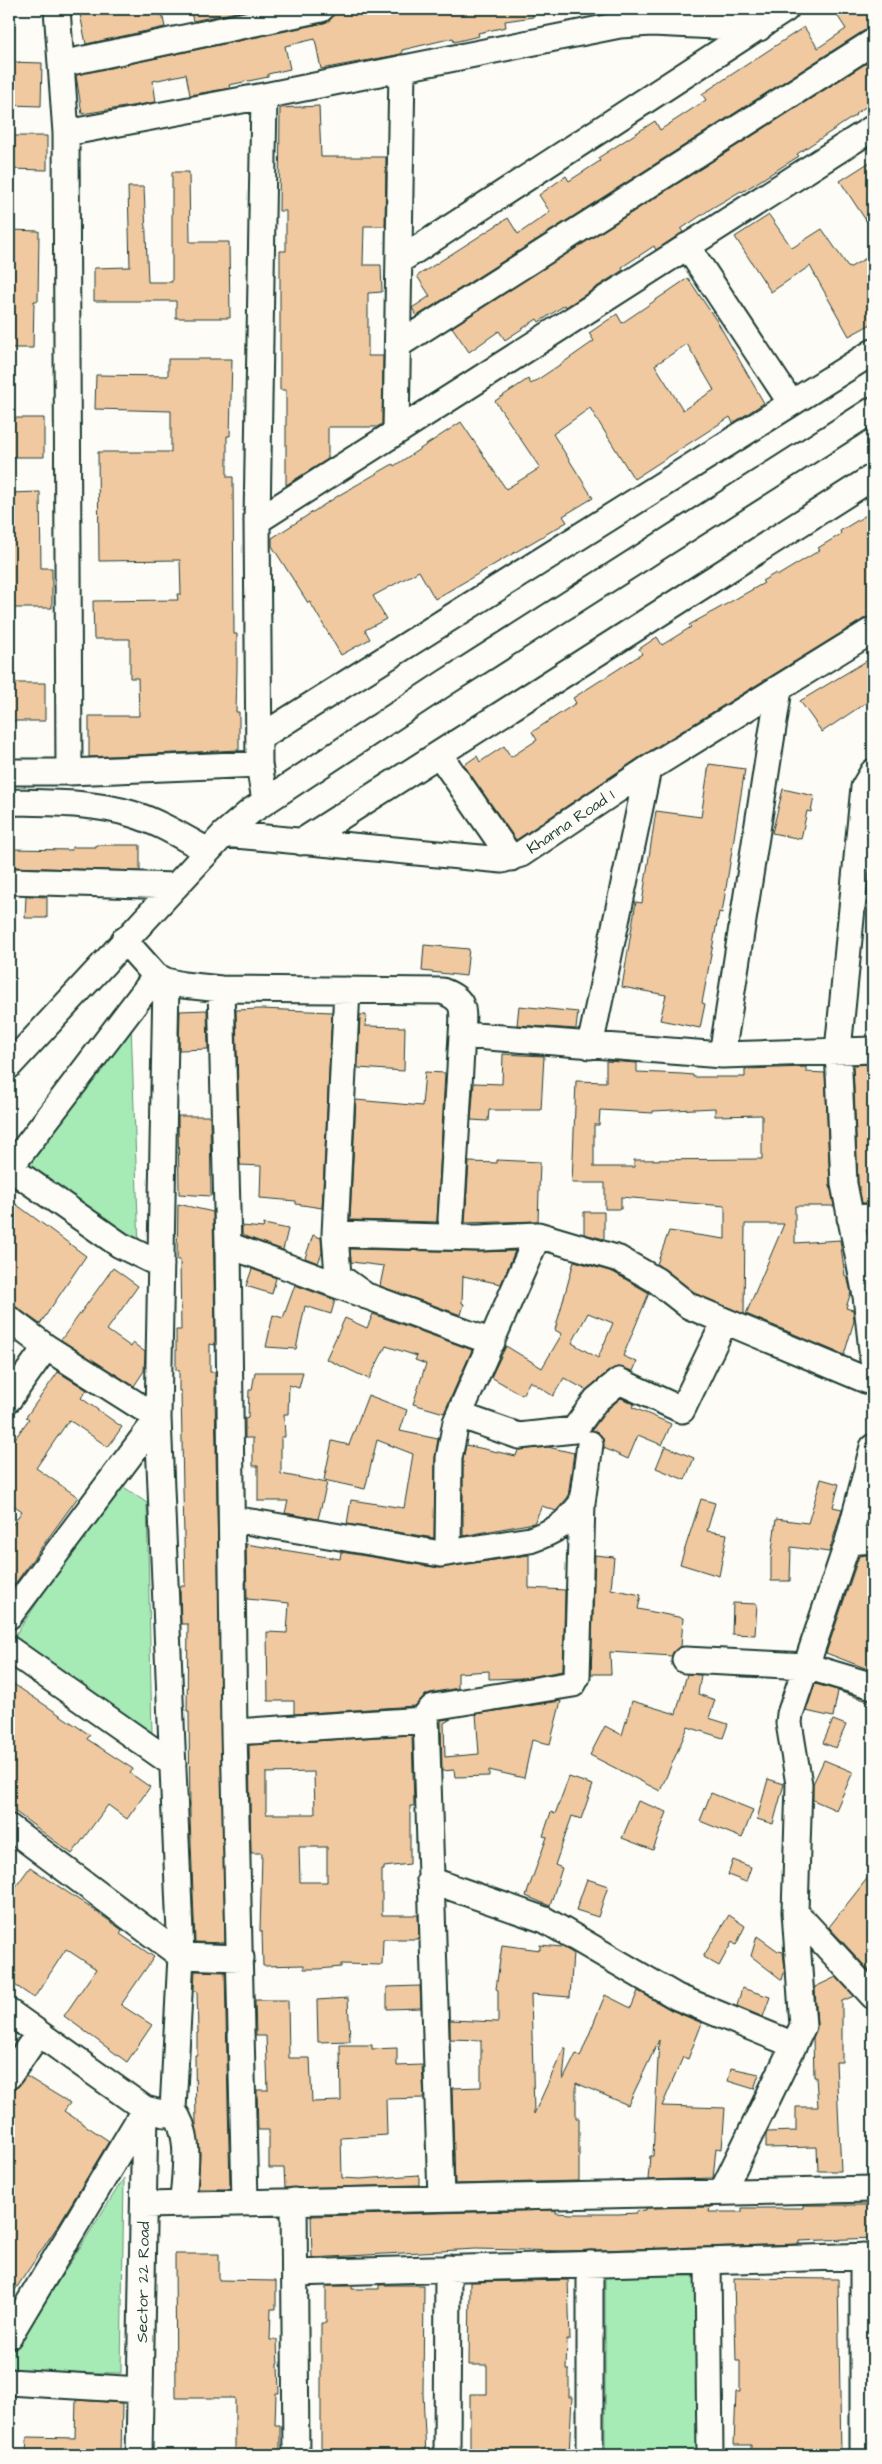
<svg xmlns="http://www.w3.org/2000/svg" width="882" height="2464" font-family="'Architects Daughter',sans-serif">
<rect width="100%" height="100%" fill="#fdfcf7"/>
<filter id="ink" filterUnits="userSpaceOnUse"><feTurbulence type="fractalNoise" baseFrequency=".02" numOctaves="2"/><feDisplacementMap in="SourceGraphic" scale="10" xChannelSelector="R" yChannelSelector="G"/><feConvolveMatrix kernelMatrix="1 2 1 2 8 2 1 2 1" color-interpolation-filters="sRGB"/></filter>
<g filter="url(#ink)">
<path fill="#a6eab5" stroke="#629474" d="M131,1024L139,1248L18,1166Z
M118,1483L147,1503L152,1734L12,1640Z
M124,2178L121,2373L9,2372V2359Z
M605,2276H699L700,2455H605Z"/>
<path fill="#f0c9a0" stroke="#1f3d34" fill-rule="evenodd" d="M79,9H161L165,27L86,44Z
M190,9H245L246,10L193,21Z
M335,9H532L533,17L505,21L506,27L478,33L479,36L454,42L453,38L402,50V54L321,69L315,39L285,46L290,69L268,74V77L229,85L230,88L190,95L186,74L153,81L156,102L82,114L76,75L324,23L331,19Z
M833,9H873V28L865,30L417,316L412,308L430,296L417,276L508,218L518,234L550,212L539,195L566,176L569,181L600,161L598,158L655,121L660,130L706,100L702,94L804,27L818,48L846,29Z
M873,59V102L855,114L856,115L797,154L799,156L742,192L741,191L712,208L681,229L683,232L656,250L654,246L622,267L623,270L566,307L565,305L539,322L537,319L505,340L499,331L469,352L452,327Z
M9,62L42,63L41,106L9,105Z
M319,106L321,157H386L385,226H364L363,265H381L382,292L368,293V356H383L382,424L377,427H328V459L286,485V390H280V251H286V211H279L280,108Z
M9,136H47V170L9,169Z
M873,160V231L840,181Z
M172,172H189L190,242H229L230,318H176V301H94V268L130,267L128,187H144L148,282H172Z
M769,215L792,248L822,229L849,268L873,254V323L849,336L810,266L771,292L735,237Z
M9,230L39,231L38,301H34L33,348H9Z
M688,278L718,323L764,403L733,423L730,417L634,479L590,408L553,434L593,498L563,516L567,522L435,599L419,571L373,596L386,619L365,630L370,639L341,655L310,602L308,603L272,546V538L341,494L393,464L394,466L461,422L506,489L540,468L495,401L528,379L531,384L564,362L594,341L589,333L617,314L622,323ZM687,344L714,390L683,410L655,365Z
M168,359H232L230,436H227V477H233L234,634H237V667L236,712H239V750L89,757V716H139L138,678H130V639H94L93,601L178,600L177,594H181L180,560L99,561L98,452H171V411L95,409L96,375L168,376Z
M9,418H44V457H9Z
M40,492L41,568H52V608H9V493Z
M873,511V616L865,618L640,757L516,840L464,765L477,756L480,762L504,746L511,757L537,740L532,732L576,703L573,698L642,654L639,649L657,637L662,645L691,627L689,625L764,583L762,581L776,573L777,576L820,550L818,548L841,534L840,531Z
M873,657V698L822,732L800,701Z
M9,683H45V721H9Z
M709,764L745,769L722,913L719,912L702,1003L705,1004L700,1028L660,1020L666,995L622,987L636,902L642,903L656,811L701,817Z
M783,789L814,796L811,812L807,811L801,839L772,833Z
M96,845H140V871L9,867V849L72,850V847H96Z
M26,896L47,897V918H25Z
M424,945L469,949L466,976L422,971Z
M519,1006L578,1012L576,1029L517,1025Z
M261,1009L332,1012L322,1208L296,1204V1201L260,1198L261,1166L240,1165L236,1010Z
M207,1010L208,1049L179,1050L180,1011Z
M360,1015H366L365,1026L405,1027L404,1071L358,1068Z
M503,1054L544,1056L541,1110H489L488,1121L471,1120L474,1083L502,1084Z
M606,1061L637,1063V1072L682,1074L693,1075V1077H745V1069L806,1067V1072L825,1073L830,1185L834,1206H795V1243L840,1240L845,1276H847L851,1292L846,1308L853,1310L854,1321L844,1355L746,1314L784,1224H745L744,1314L696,1294L657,1264L669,1231L725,1239V1206L621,1197V1209H605V1183H572L576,1081L606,1082ZM715,1108V1116L762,1115V1159L634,1160V1167H594V1125H599L600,1110L653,1113V1111Z
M872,1064V1203H862L858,1182L853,1065Z
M425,1072L445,1073L437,1222L350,1220L356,1100L422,1106Z
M178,1116H210L211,1196L179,1194Z
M497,1160L540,1162L538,1221L465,1223L469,1162L497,1163Z
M9,1199L86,1256L40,1324L9,1302Z
M178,1204L213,1212L215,1339V1345L210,1344V1372H215V1394L225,1943L195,1942L190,1818L189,1711H187L188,1624H181L180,1586H185L181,1391H179V1370H176V1330H181L180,1260H177Z
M584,1212H604V1239L584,1234Z
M264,1224L288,1229L283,1250L242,1235V1226L263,1228Z
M313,1235L321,1238L322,1253L318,1263L305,1258Z
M350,1249L479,1252L515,1251L501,1284L463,1276L462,1303L464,1304L461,1315L380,1286L384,1266L351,1262Z
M574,1261L613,1272L649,1293L623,1356L637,1362L633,1371L618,1367L610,1370L586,1390L564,1378L553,1396L530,1381L522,1395L491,1377L506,1346L542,1368L562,1334L555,1330ZM588,1313L613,1323L598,1358L572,1343Z
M113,1268L138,1286L107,1330L131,1347L133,1343L145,1352L144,1371L134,1386L61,1340Z
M252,1269L276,1278L272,1294L246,1286Z
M295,1285L335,1300L331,1314L305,1306L296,1349L266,1347L273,1315L283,1318Z
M373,1314L472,1350L444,1413L413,1404L426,1364L415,1360L417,1356L386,1346L369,1379L326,1359L345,1318L367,1328Z
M58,1372L87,1390L81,1398L122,1427L108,1447L69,1420L36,1468L78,1497L9,1592V1530L22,1511L9,1502V1447L29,1419L26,1417Z
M255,1372H303L299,1388L289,1385L288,1414H284L285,1437H281V1474L327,1483L318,1519L285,1513L288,1501H258V1466H253V1438H245V1419L248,1418L249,1390H252Z
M368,1395L407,1410L400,1431L438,1439L435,1458L434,1538L347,1524L351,1500L404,1508L413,1454L377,1440L365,1489L324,1480L332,1441L349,1445Z
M621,1398L634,1404L632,1407L671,1424L662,1445L638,1435L628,1459L604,1448L603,1438L598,1432L592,1430L607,1410Z
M466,1445L516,1456L518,1450L548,1447L574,1453V1452L568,1497L556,1511L542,1506L534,1523L463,1536V1459Z
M665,1446L694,1458L685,1480L656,1468Z
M821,1479L839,1484L833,1507L842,1509L829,1552L791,1547L790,1581H771V1559L776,1519L808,1523Z
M701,1499L715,1503L707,1531L727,1534L719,1576L680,1564Z
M246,1544L340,1559L341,1552L439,1568L529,1555V1588L565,1590L563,1671L524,1678L489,1679V1671L458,1673V1688L430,1693L422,1698L415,1706L294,1714V1701H268L267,1632L287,1633L289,1603L247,1599Z
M873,1554V1671L826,1653L859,1556Z
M595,1555L614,1557L611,1589L641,1595L638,1609L683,1618L681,1647L673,1652L672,1656L610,1652L611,1674H591Z
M733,1603L757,1604L755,1635L732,1634Z
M687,1674L701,1675L698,1694L715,1700L709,1718L728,1724L723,1738L688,1727L660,1791L590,1755L605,1726L622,1735L632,1701L676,1714Z
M9,1681L90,1735L87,1739L133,1769L130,1773L150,1787L127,1819L108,1805L72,1854L9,1807Z
M815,1684L873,1700V1703L838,1691L833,1717L806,1711Z
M561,1701L550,1744L532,1740L524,1778L489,1770V1776L455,1777L454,1770L442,1771L441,1720L451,1719L444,1723L445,1757L479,1754L476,1714Z
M833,1720L846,1725L836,1748L823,1743Z
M412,1735L414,1806H410V1864L384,1867V1870H382V1915H418L419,1939H383L382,1965L341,1964V1967L319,1969H304V1965L263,1966L262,1931H260L262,1853H251L249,1745ZM314,1772L315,1814H266V1773ZM299,1847H327V1882H300Z
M824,1760L853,1772L836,1810L813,1800V1784Z
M569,1777L593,1785L581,1819L572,1816L555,1865L562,1868L550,1906L526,1896L547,1837L543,1836L551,1812L555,1814Z
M768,1779L784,1784L773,1824L757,1819Z
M711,1793L753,1810L742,1838L700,1821Z
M638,1801L667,1812L653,1850L622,1838Z
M733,1860L751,1867L746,1882L728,1875Z
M30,1867L107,1919L122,1930L120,1934L154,1957L121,2005L152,2025L127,2062L64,2016L96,1969L66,1949L34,1998L9,1981V1896Z
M873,1871V1975L829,1927Z
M587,1879L608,1886L598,1917L576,1910Z
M729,1915L745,1926L736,1945L732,1942L719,1966L703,1957Z
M757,1936L778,1951L783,1952L785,1969L782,1980L751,1956Z
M502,1945L540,1950V1945L562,1947L573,1953L570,1997L531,1994L534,2114L564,2048H566L563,2080L576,2054L580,2057L605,1995L631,2008L638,1991L671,2010L702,2023L688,2059L683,2057L662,2106L725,2108L722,2149L716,2148L713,2178L648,2180L650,2156H653L659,2040L628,2105L576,2083V2118H579V2181L455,2184L452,2088L481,2087V2040L450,2039V2020L498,2022V1990L496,1989Z
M195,1971L225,1972L230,2189H198L200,2154L196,2125L195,2055H197V2033H198L197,1991H194Z
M836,1977L854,1996L842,2001V2062H836L841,2171H818L817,2147L766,2148V2135L767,2132L796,2131V2107H818L816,2077H814L813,2038L817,2025L815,1987Z
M420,1986L421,2008L387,2009V1987Z
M742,1988L770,1997L763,2017L737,2006Z
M348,1998L350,2041L318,2042L317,2000Z
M255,2000H288L289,2058H310L312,2102L341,2101L340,2045H372V2049L397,2048V2066L422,2065L424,2098L386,2099L387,2135L341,2138L342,2178L360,2179L419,2175V2185L285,2188L284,2168H269V2130H258L257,2090H268L266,2036H256Z
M731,2068L759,2074L754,2089L728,2081Z
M26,2076L70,2103L64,2111L109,2141L59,2224L9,2299V2090L16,2089Z
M803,2205H873V2238L799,2241V2244L564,2251L476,2249L312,2258L311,2216L556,2210V2213L572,2214H619L637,2213V2211L646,2210V2208L710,2207L709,2212H742V2208H803Z
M175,2254H219V2280L276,2281V2309H271L270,2340H277L279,2393H276L275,2425H280V2455H235V2398H176Z
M734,2278L838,2279L841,2455H751V2445H734L736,2392H740V2361H736Z
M568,2280L570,2340H567L566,2370H569V2397H572L569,2455H470V2394H487V2365H469L470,2282Z
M379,2285H424L423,2394L426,2455L321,2454V2323H326V2286H352V2289H379Z
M76,2400L122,2403L121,2455H26L27,2437L75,2438Z"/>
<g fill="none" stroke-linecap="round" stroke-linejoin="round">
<defs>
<path id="minor" d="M57,9L66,133L69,772
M61,64L321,9
M264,96L257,521L259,764L265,801
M66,133L264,96L620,25L652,23L759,28
M687,246L791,403
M399,261L786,9
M398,345L873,42
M396,432L402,68
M257,521L873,128
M259,738L873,352
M439,754L511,858
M9,772H69L259,764
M873,772L864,787L838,1050L844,1184L866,1296L873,1360
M9,802C50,803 92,802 132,814C159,822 184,838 208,851
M224,834L502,860L521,854L648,769L873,630
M301,842L873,477
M9,881L176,886
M124,940L156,976L166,981L183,985L221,989L442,991C467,1000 463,1011 462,1035L451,1220
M221,989L228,1245L234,1732L245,2202
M347,990L335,1234L338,1276L366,1296
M462,1035L722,1055L873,1050
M590,1046L648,769
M722,1055L779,689
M9,1066L224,834L251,811L445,683L873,410
M10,1168L120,1245L161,1265
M9,1169L156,976
M850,1218L873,1217
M335,1234L479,1238L538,1235
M228,1245L492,1342
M9,1319L46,1347L158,1418L9,1616
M9,1399L46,1347
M459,1415L519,1436L574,1430L596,1400L619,1381L682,1410L725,1321
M233,1519L441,1554L530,1540C556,1531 565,1525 582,1503
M848,1542L873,1540
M448,1551L449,1458L456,1422L538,1235L619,1259L656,1280L689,1306L873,1383
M9,1649L173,1764
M685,1660L806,1666L873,1686
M234,1732L425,1720
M9,1827L181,1956L241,1958
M430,1880L545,1920L677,1997L794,2045
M795,1912L873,1996
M9,2012L145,2109L165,2114L173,2110L181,1956L158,1418L166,981
M9,2076L38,2034
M173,2110C193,2136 184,2173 183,2204
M722,2192L803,2026L795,1912L799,1784L789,1723L790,1714L848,1542L873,1447
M441,2198L426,1715L433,1707L573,1684L577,1677L582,1503L590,1444
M294,2201L296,2455
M144,2205L873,2189
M863,2256V2455
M708,2261L710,2455
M295,2273L873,2256
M9,2336L145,2109
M9,2382L140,2390
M139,2455L145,2109
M447,2455L448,2268
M590,2455V2264"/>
</defs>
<use href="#minor" stroke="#1f3d34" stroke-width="29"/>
<use href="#minor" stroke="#fdfcf7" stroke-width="25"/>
</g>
</g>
<g text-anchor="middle" stroke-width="4" stroke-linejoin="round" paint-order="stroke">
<g font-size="16" fill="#1f3d34" stroke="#fdfcf7">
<text transform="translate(570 821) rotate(-34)" y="6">Khanna Road 1</text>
<text transform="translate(142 2282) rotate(-89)" y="6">Sector 22 Road</text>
</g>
</g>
<rect width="882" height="2464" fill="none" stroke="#fdfcf7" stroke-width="30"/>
<rect x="15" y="15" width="852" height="2434" fill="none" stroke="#1f3d34" stroke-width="2" filter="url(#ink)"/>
</svg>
